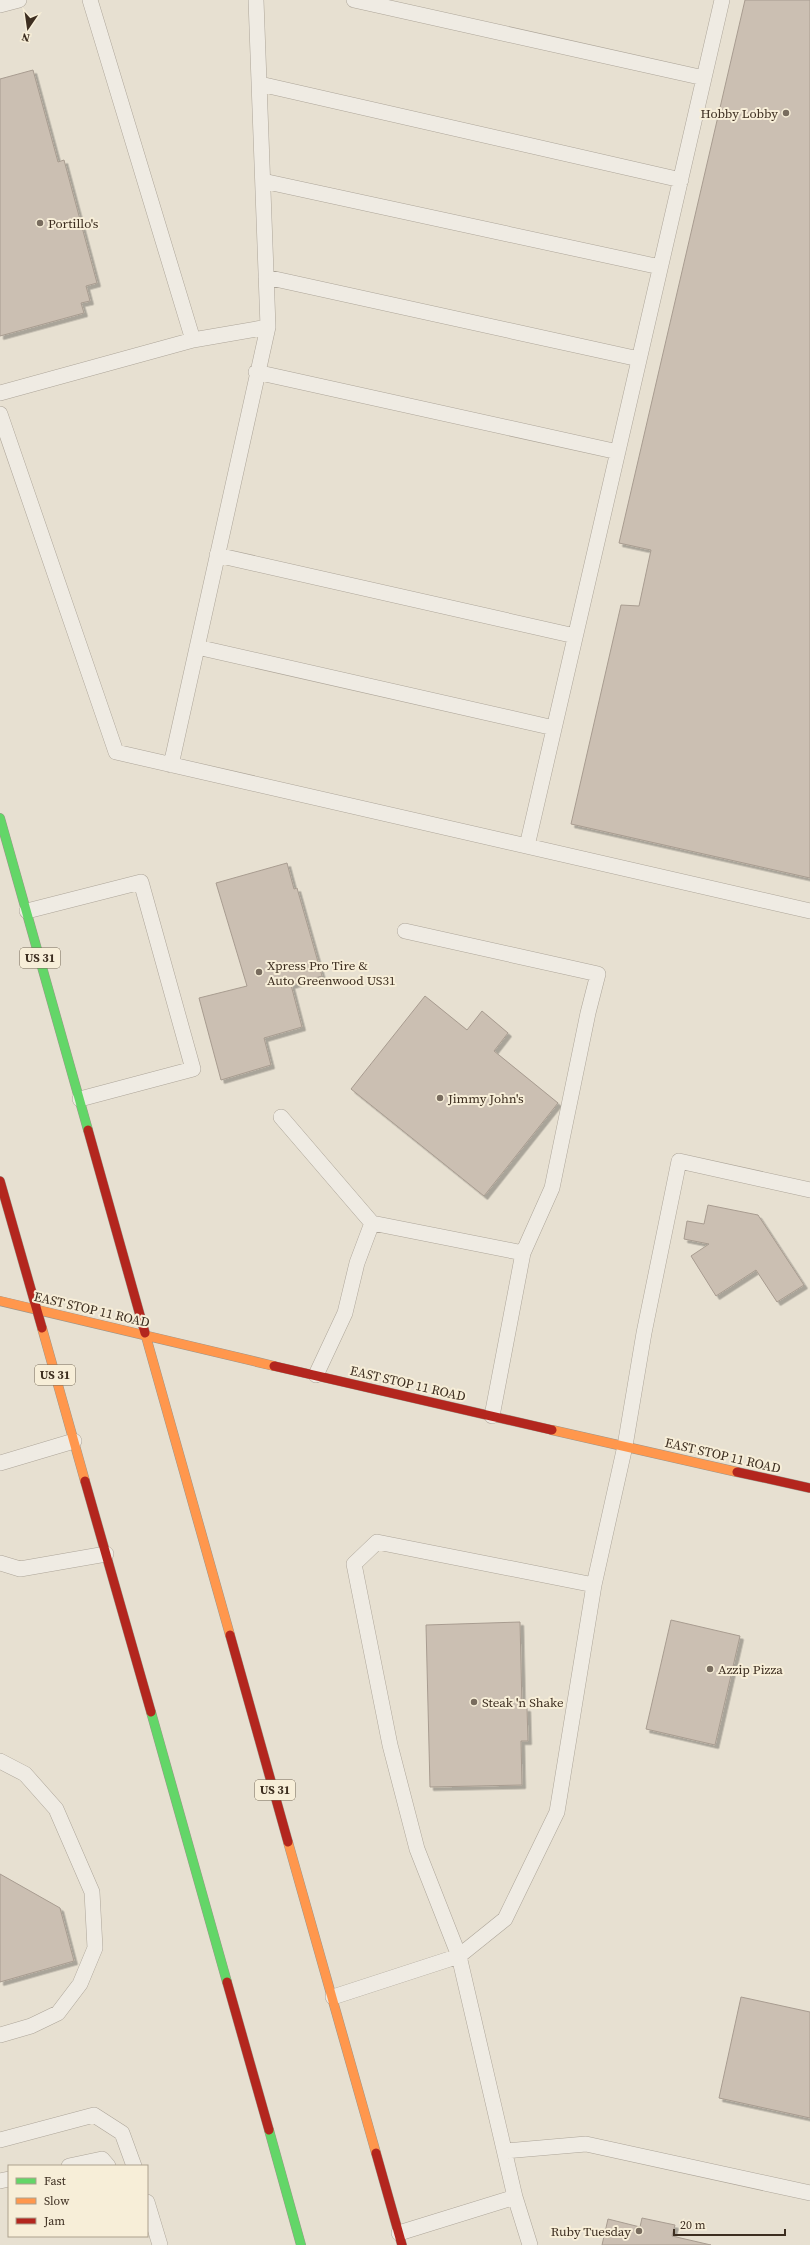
<svg xmlns="http://www.w3.org/2000/svg" width="810" height="2245" font-family="'Source Serif 4',serif">
<defs>
<filter id="shadow"><feDropShadow dx="3.5" dy="3.5" stdDeviation="0" flood-color="#0004"/></filter>
</defs>
<rect width="100%" height="100%" fill="#e7e0d1"/>
<path fill="#cbbfb2" stroke="#a89c90" filter="url(#shadow)" d="M745,0H810V878L571,824L621,605L639,606L651,550L619,543Z
M33,70L58,162L64,160L97,283L86,286L90,301L81,303L84,313L0,336V79Z
M287,863L294,889L297,888L322,976L291,985L302,1027L264,1038L271,1065L221,1080L199,998L247,986L216,883Z
M425,996L467,1030L482,1011L508,1033L494,1051L558,1103L484,1196L351,1089Z
M708,1205L758,1215L804,1285L777,1302L756,1270L716,1296L691,1256L709,1244L684,1239L687,1221L704,1224Z
M671,1620L740,1636L715,1745L646,1729Z
M520,1622L522,1708H527L528,1741H521L522,1785L430,1787L426,1625Z
M0,1874L60,1908L74,1961L0,1982Z
M741,1997L810,2012V2118L719,2098Z
M642,2218L675,2225L672,2236L711,2245H602L608,2219L640,2227Z"/>
<g fill="none" stroke-linecap="round" stroke-linejoin="round">
<defs>
<path id="lane" d="M90,0L193,340L268,327
M354,0L704,78
M0,5L19,0
M260,84L681,180
M263,181L660,267
M266,277L639,359
M256,372L618,452
M0,393L193,340
M0,414L116,752L810,911
M217,555L575,636
M197,647L554,728
M171,765L268,327L256,0
M527,846L722,0
M27,911L141,882L193,1069L80,1099
M405,931L598,974L588,1013L552,1188L523,1253L492,1416
M281,1117L372,1223
M316,1375L345,1313L357,1263L372,1223L523,1253
M0,1463L74,1441
M0,1563L20,1569L106,1554
M594,1585L377,1542L354,1564L390,1745L417,1849L459,1956L505,1919L557,1812L594,1585L625,1446L644,1333L679,1161L810,1190
M0,1761L25,1774L56,1809L92,1892L95,1948L80,1984L58,2013L31,2026L0,2035
M333,1997L459,1956L515,2197L399,2233
M0,2140L94,2115L122,2133L134,2166
M505,2151L586,2144L810,2193
M69,2166L102,2159L108,2166
M0,2181L9,2179
M515,2197L530,2245
M147,2202L160,2245"/>
<path id="fast" d="M0,818L88,1130
M151,1712L227,1982
M269,2130L301,2245"/>
<path id="slow" d="M0,1301L274,1366
M42,1328L85,1481
M145,1333L230,1635
M552,1430L737,1472
M288,1842L376,2153"/>
<path id="jam" d="M88,1130L145,1333
M0,1181L42,1328
M274,1366L552,1430
M737,1472L810,1488
M85,1481L151,1712
M230,1635L288,1842
M227,1982L269,2130
M376,2153L402,2245"/>
</defs>
<use href="#lane" stroke="#ada599" stroke-width="16"/>
<use href="#fast" stroke="#9c958a" stroke-width="10"/>
<use href="#slow" stroke="#9c958a" stroke-width="10"/>
<use href="#jam" stroke="#9c958a" stroke-width="10"/>
<use href="#lane" stroke="#efebe3" stroke-width="15"/>
<use href="#fast" stroke="#63d668" stroke-width="9"/>
<use href="#slow" stroke="#ff974d" stroke-width="9"/>
<use href="#jam" stroke="#b3261e" stroke-width="9"/>
</g>
<g fill="#786c5e" stroke="#f7eed8" stroke-width="1.5">
<circle cx="786" cy="113" r="4"/>
<circle cx="40" cy="223" r="4"/>
<circle cx="259" cy="972" r="4"/>
<circle cx="440" cy="1098" r="4"/>
<circle cx="710" cy="1669" r="4"/>
<circle cx="474" cy="1702" r="4"/>
<circle cx="639" cy="2231" r="4"/>
</g>
<g text-anchor="middle" stroke-width="4" stroke-linejoin="round" paint-order="stroke">
<g fill="#f7eed8" stroke="#756857" stroke-width="1">
<rect x="20" y="948" width="40" height="20" rx="3"/>
<rect x="35" y="1365" width="40" height="20" rx="3"/>
<rect x="255" y="1780" width="40" height="20" rx="3"/>
</g>
<g font-size="12" font-weight="bold" fill="#3d2e20">
<text x="40" y="962">US 31</text>
<text x="55" y="1379">US 31</text>
<text x="275" y="1794">US 31</text>
</g>
<g font-size="13" fill="#3d2e20" stroke="#f7eed8" text-anchor="start">
<text x="778" y="118" text-anchor="end">Hobby Lobby</text>
<text x="48" y="228">Portillo's</text>
<text x="267" y="970">Xpress Pro Tire &amp;<tspan x="267" dy="15">Auto Greenwood US31</tspan></text>
<text x="448" y="1103">Jimmy John's</text>
<text x="718" y="1674">Azzip Pizza</text>
<text x="482" y="1707">Steak 'n Shake</text>
<text x="631" y="2236" text-anchor="end">Ruby Tuesday</text>
</g>
<g font-size="13" fill="#3d2e20" stroke="#f7eed8">
<text transform="translate(92 1309) rotate(13)" y="5">EAST STOP 11 ROAD</text>
<text transform="translate(408 1383) rotate(13)" y="5">EAST STOP 11 ROAD</text>
<text transform="translate(723 1455) rotate(13)" y="5">EAST STOP 11 ROAD</text>
</g>
</g>
<rect x="8" y="2165" width="140" height="72" fill="#f7eed8" stroke="#ada18e"/>
<rect x="16" y="2178" width="20" height="6" fill="#63d668" stroke="#ada18e"/>
<text x="44" y="2185" font-size="12" fill="#3d2e20">Fast</text>
<rect x="16" y="2198" width="20" height="6" fill="#ff974d" stroke="#ada18e"/>
<text x="44" y="2205" font-size="12" fill="#3d2e20">Slow</text>
<rect x="16" y="2218" width="20" height="6" fill="#b3261e" stroke="#ada18e"/>
<text x="44" y="2225" font-size="12" fill="#3d2e20">Jam</text>
<g transform="translate(28 28) rotate(193)" stroke="#f7eed8" stroke-width="3" paint-order="stroke">
<path d="M0-3L7 15L0 10L-7 15Z" fill="#3d2e20"/>
<text y="-6" font-size="11" font-weight="bold" text-anchor="middle" fill="#3d2e20">N</text>
</g>
<path d="M674 2229v6h111v-6" fill="none" stroke="#3d2e20" stroke-width="2"/>
<text x="680" y="2229" font-size="12" fill="#3d2e20" stroke="#f7eed8" stroke-width="3" paint-order="stroke">20 m</text>
</svg>
